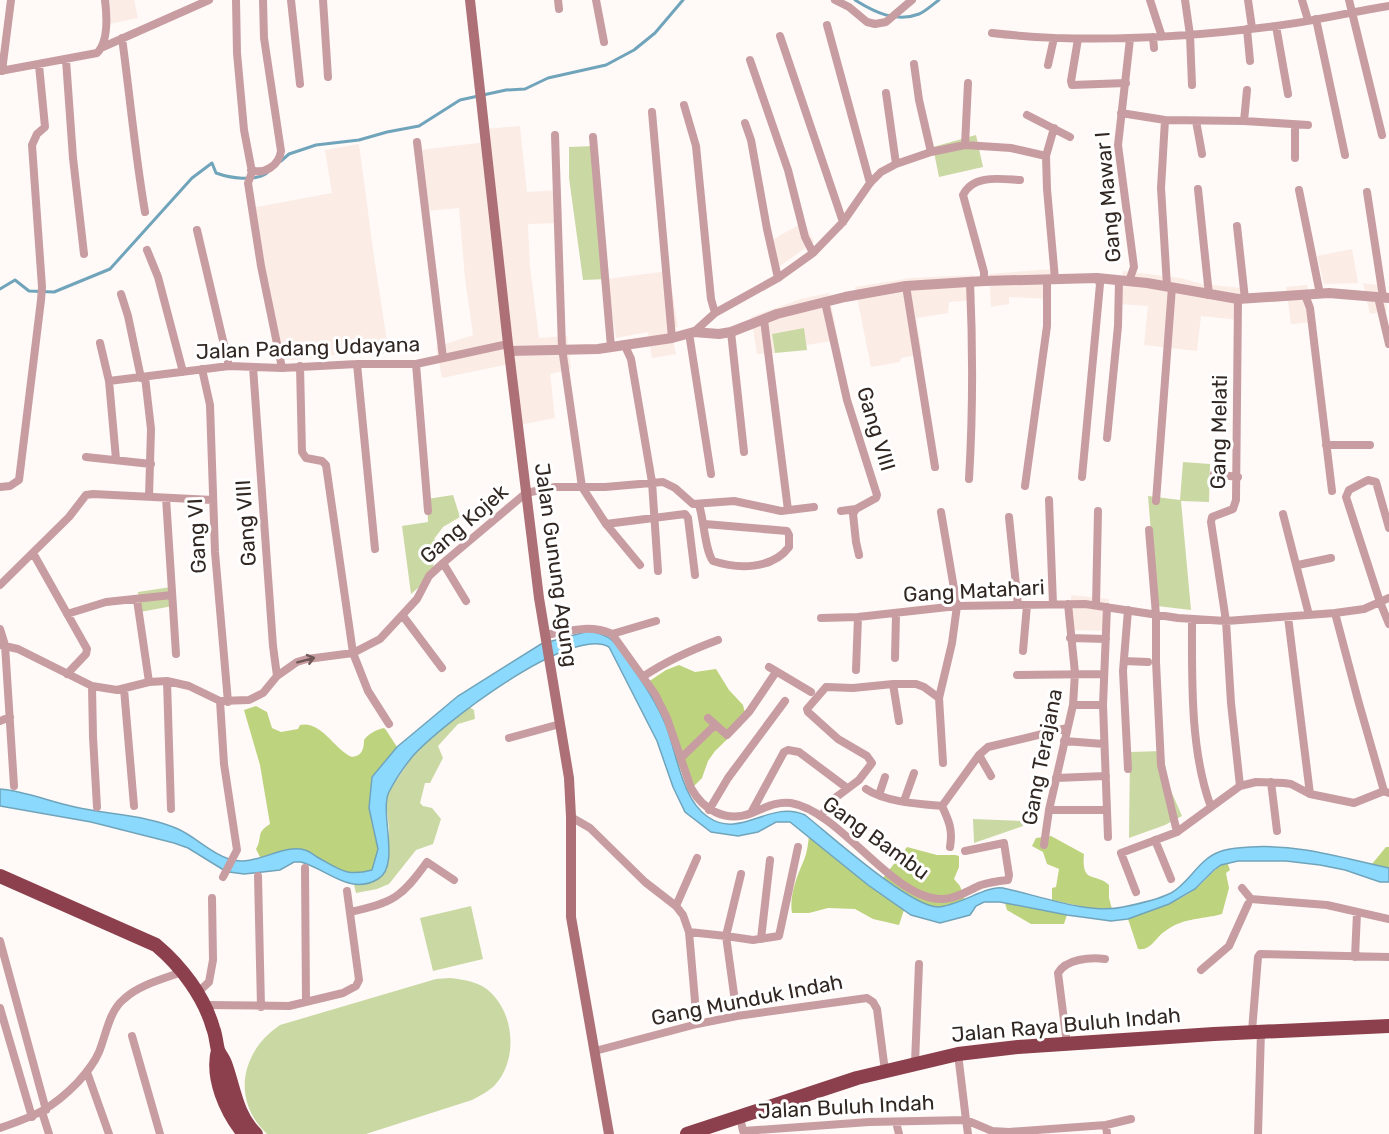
<svg xmlns="http://www.w3.org/2000/svg" width="1389" height="1134" font-family="Rubik,sans-serif">
<rect width="100%" height="100%" fill="#fff9f7"/>
<path fill="#fbece6" d="M108,0H134L138,18L104,25Z
M520,126L527,192L559,190L561,223L528,224L530,266L539,338L567,336L571,369L550,374L555,418L519,425L509,364L442,378L436,347L473,335L465,279L459,208L426,211L420,150L487,142L485,129Z
M359,144L374,257L389,354L355,352L293,360L279,359L251,208L332,193L325,150Z
M804,222L814,242L780,266L770,241Z
M1352,249L1358,283L1324,284L1317,256Z
M1052,269L1049,299L1009,297V304L991,307L989,274Z
M669,271L678,327L670,328L676,354L652,358L648,332L616,338L607,279Z
M1123,271L1180,278L1202,284L1241,288V320L1201,316L1197,351L1144,345L1148,306L1120,304Z
M974,275L975,300L949,302L948,313L916,318L922,354L901,358L900,362L871,367L855,287L911,278Z
M1363,283L1383,286L1387,311L1370,314Z
M1307,285L1314,322L1291,324L1286,287Z
M829,293L838,340L806,345L804,329L772,334L775,353L757,354L751,317L801,299Z
M1071,595L1109,599L1108,631L1071,630Z"/>
<path fill="#cad9a3" d="M976,135L983,167L939,177L933,147Z
M594,146L607,279L583,280L569,178V147Z
M804,328L807,350L775,353L772,334Z
M1183,462L1210,464L1209,502L1181,501L1191,610L1157,606L1148,496L1180,500Z
M453,495L460,517L443,527L434,539L448,549L434,561L432,576L411,594L402,526L428,522L427,499Z
M171,587L173,606L140,612L138,592Z
M469,707L474,710L475,719L458,724L438,746L443,758L430,783H425L420,803L423,806L432,808L441,819L433,844L416,850L389,884L377,889L356,893L354,885H363L384,873L388,858L389,829L386,801L388,793L412,757L442,728Z
M1163,751L1168,784L1182,816L1165,825L1129,838L1130,752Z
M973,819L1023,821V826L974,843Z
M471,906L483,959L433,971L420,918Z
M450,978C461,979 472,981 482,986C514,1005 520,1058 495,1085C489,1091 480,1096 472,1100L366,1134H267C231,1100 241,1051 280,1025L436,979Z"/>
<path fill="#bed37d" d="M679,665L695,672L716,669L729,690L743,705L745,713L742,725L715,751L708,761L702,778L688,792L682,773L645,684L666,670Z
M256,706L267,712L272,728L281,732L298,729L300,725C321,720 335,750 352,757C362,756 364,749 364,740C369,733 376,730 384,728L386,730L397,747L372,777L369,808L378,849L372,870L360,874L343,872L322,860L295,849L261,859L256,849C263,838 255,833 270,824L260,765L244,710Z
M809,836L868,885L904,910L899,925L873,919L855,909L828,908L809,913H792C789,896 797,876 804,860C807,853 808,844 809,836Z
M1051,836L1084,854C1081,885 1096,872 1109,885V898L1112,909L1089,908L1052,900V888L1056,887L1059,869L1047,864L1043,852L1032,846L1036,838Z
M907,847L937,855H955L959,856V867L954,879L960,886L965,901C956,903 946,907 937,907C920,906 896,888 883,878Z
M1386,847H1389V868L1372,864Z
M1227,862L1230,870L1226,873L1229,888L1222,914C1200,920 1183,917 1164,932C1155,938 1151,951 1138,949L1128,919C1150,911 1174,904 1194,890C1206,881 1213,869 1227,862Z
M1005,903L1067,915L1064,924H1031L1007,910Z"/>
<path fill="#8bd9fc" stroke="#70a4bb" stroke-width="1.5" d="M589,631C615,636 616,644 630,664C643,682 656,702 665,723C677,752 681,799 708,817C741,840 770,799 805,815C830,835 910,907 938,907C958,906 988,885 1003,888C1037,895 1089,915 1123,907C1138,904 1157,900 1171,893C1189,883 1199,859 1219,852C1228,848 1240,848 1250,847C1299,844 1342,858 1389,868V882H1380L1345,870L1320,865L1286,861H1238L1221,865L1214,870L1195,889L1169,904L1128,919L1111,921L1067,915L1000,902H984L976,906L970,915L940,923L911,915L868,885L790,822H776L758,832L738,836L711,832L685,812L673,787L657,741L609,647C571,624 438,727 412,757C404,767 395,780 389,792C379,811 401,866 378,879C350,896 327,869 301,862H294L280,870L244,874L229,872L222,869L188,848L174,843L91,822L0,806V789C25,791 51,802 75,807C109,815 147,815 178,829C196,837 210,853 229,859C255,868 282,843 305,850C309,851 314,855 317,857C339,869 346,877 372,870L378,849L369,808L372,777L397,747L458,696L541,644Z"/>
<g fill="none" stroke-linecap="round" stroke-linejoin="round">
<path stroke="#70a4bb" stroke-width="3" d="M855,0C874,12 896,23 919,14C926,11 933,4 939,0
M281,161L289,154L316,145L359,140L387,132L419,126L460,100L506,90L525,89L548,78L606,65L634,50L655,33L683,0
M0,289L15,280L29,291L54,292L110,269L192,178L212,163L216,173C230,178 254,182 267,173"/>
<path stroke="#c89da1" stroke-width="8" d="M236,0L237,53L244,130L252,172L248,183L261,266L282,368
M291,0L300,84
M323,0L328,77
M558,0L559,9
M596,0L604,42
M835,0L849,7L867,22L875,24L886,22L912,0
M1150,0L1162,37
M1185,0L1190,35L1192,85
M1248,0L1252,28
M1302,0L1308,20
M1349,0L1382,135
M1316,19L1345,155
M827,25L870,183
M1276,26L1288,94
M1247,29L1250,61
M992,33C1086,44 1182,38 1276,26C1314,21 1351,12 1389,6
M780,36L843,222
M1153,37L1154,48
M122,38C130,96 135,154 145,212
M1078,39L1071,81L1072,85L1126,83
M103,47L209,0
M66,60L73,158L84,254
M750,60L788,170L805,237L813,253
M914,64L919,100L931,152
M1048,65L1054,38
M0,71L97,53C109,41 107,16 105,0
M2,71L11,0
M886,93L896,164
M684,105L696,146L711,299L715,313L694,332
M652,112L672,338
M1121,113L1165,120L1244,121L1308,125
M1027,115L1070,137
M1165,120L1161,188L1167,286
M1196,121L1202,154
M1244,121L1247,90
M745,123L751,140L767,229L778,278
M1295,125V158
M1054,128L1046,156L1047,189L1055,279
M555,135L562,348L582,487L606,524L640,565
M593,137L611,347
M417,142L443,358
M965,145L968,83
M251,170C265,175 279,165 281,151L264,38L263,0
M1198,189L1209,295
M1299,190L1320,294
M1367,192L1383,297
M1237,226L1245,299
M197,230L229,366
M147,250L158,277L183,372
M984,281V272L963,195C973,174 1001,179 1020,180
M1129,281L1134,267L1118,145L1130,39
M906,286L935,467
M121,294L128,316L141,378
M1305,295L1310,308L1332,491
M1378,297L1389,344
M825,302L847,400L877,495L876,498L856,509L853,514L856,542L859,555
M715,313L778,278L813,253L843,222L870,183L881,172L896,164L931,152L965,145L1011,148L1046,156
M764,320L788,510
M731,332L744,452
M689,333L711,474
M100,343L109,381L116,459
M625,346L631,359L652,482L658,571
M357,364L375,549
M416,364L428,511
M300,366L302,452L306,458L322,461L326,465L353,653L368,691L389,724
M253,367L273,646L277,676
M202,369L210,405L215,552L228,702
M145,377L151,429L149,497
M109,381L229,366L282,368L357,364H416L508,344
M1107,438L1118,326L1119,280
M1326,445H1370
M86,457L151,464
M1214,474L1238,477
M1082,477L1100,284L1097,278
M969,479C973,413 973,349 970,283
M1025,486L1047,326V279
M0,487L10,486L19,480L41,300L42,287L32,145L37,134L45,127L39,65
M166,498L176,654
M1049,500L1053,604
M1156,501L1172,287
M699,505C704,520 705,551 713,561C737,569 772,570 789,547V535L787,531L705,524
M841,511L856,509
M1283,514L1309,615
M1009,517L1018,605
M606,524L685,514L688,518L695,575
M1389,528L1376,482L1368,480L1349,490L1346,497L1380,602L1389,624
M1149,530L1156,615V662L1161,765L1177,832
M33,553L87,649L86,654L67,674
M443,563L466,601
M1298,565L1331,558
M0,585L69,517L86,495L93,494L213,500
M137,600L149,682
M1096,605L1098,511
M1107,607L1103,705L1108,837
M1335,613L1358,700L1384,791
M67,614L106,602L172,595
M403,616L442,668
M1288,617L1310,794
M821,618L858,617L957,606L1085,604L1178,618L1226,621L1335,613L1364,609L1389,598
M1192,620C1192,679 1190,751 1211,807
M0,629L5,645L14,786
M612,634L656,621
M545,635C568,631 590,624 612,634L655,694L667,718L691,788C703,810 726,823 752,813C765,808 776,801 791,803C842,812 893,901 943,899C956,899 969,890 981,885C990,882 999,881 1008,880L1009,875L1004,843L965,851
M1070,638L1106,639
M0,645L18,649L92,686L117,690L149,682L167,681L189,686L220,701L249,700L263,693L277,676L297,662L307,659L353,653L380,639L417,599L429,576L443,563L526,493L555,487H605L663,482L675,488L693,504L734,501L781,511L814,507
M1023,651L1027,605
M895,658L896,614
M1124,661L1148,662
M769,667L811,692
M856,670L858,617
M1017,675L1104,674
M644,676C668,660 691,650 718,640
M167,681L171,809
M893,684L899,721
M92,686L93,737L97,807
M124,689L134,806
M939,698L943,763
M220,701L224,764L237,850L223,877
M1073,705H1103
M708,718L727,735L749,712L776,672
M0,721L10,717
M509,738L560,724
M1064,741L1104,744
M979,755L991,776
M681,758L715,725
M1128,769L1123,671L1128,610
M1056,778L1106,776
M1271,782L1277,831
M1240,786L1256,782L1284,783L1291,784L1310,794L1354,803L1384,791L1389,793
M866,789C885,802 919,804 942,806
M879,795L885,777
M904,801L914,773
M709,810L728,778L785,701
M1049,810H1107
M751,813L784,752L788,750L799,752L847,788
M821,816L835,798L859,780L872,763L867,756L838,739L808,712L807,709L826,687L853,688L893,684H916L924,687L939,698L952,643L957,606L941,512
M571,817L590,828L645,882L676,906L683,915L689,932L697,1024
M1155,840L1171,879
M1044,845L1049,810L1073,705L1075,673L1068,604
M950,847C953,830 949,821 942,806L979,755L988,747L1067,728
M305,868L306,1002
M258,876L261,1007
M1242,888L1251,899L1327,905L1389,919
M1136,892L1121,853L1177,832L1240,786L1231,703L1226,621L1211,522L1212,517L1233,509L1236,500L1238,299
M676,906L697,858
M350,912C393,903 402,897 427,862L454,880
M689,932L726,936L741,874
M761,939L770,860
M0,941L46,1110
M1355,957L1357,913
M1201,970L1229,946L1248,904
M197,993L209,982L213,960L212,898
M205,1005L289,1006L343,993L356,986L359,980L347,891
M0,1008L32,1117
M737,1016L726,936L753,940L779,936L798,847
M1252,1031L1258,957L1260,954L1389,957
M132,1036L160,1134
M1067,1044L1058,973C1066,959 1090,957 1105,959
M595,1051L697,1024L737,1016L867,998L873,1002L877,1009L885,1071
M958,1054L966,1120L992,1131L1009,1132L1106,1125L1131,1119
M915,1063L919,964
M87,1072L109,1134
M42,1112L49,1134
M740,1117L743,1131L869,1122L966,1120L968,1134
M896,1122L899,1134
M1106,1125L1107,1134
M0,1128C35,1116 52,1109 78,1082C86,1073 94,1064 99,1052C106,1035 109,1011 124,999C139,985 163,979 182,972
M1258,1134L1261,1031"/>
<path stroke="#c89da1" stroke-width="10" d="M509,351L598,349L672,338L694,332L719,334L731,332L777,314L845,297L906,286L984,281L1097,278L1147,283L1238,299L1329,293L1389,298"/>
<path stroke="#ac7076" stroke-width="10" d="M470,0L508,344L539,598L569,778L571,817V917L609,1134"/>
<path stroke="#8c3f4c" stroke-width="14" d="M0,876L156,945C181,966 204,996 213,1028C216,1035 216,1043 218,1050C220,1055 223,1058 225,1063C234,1087 236,1115 256,1134
M218,1050C211,1078 226,1112 244,1134
M687,1134L857,1078L958,1054L1018,1047L1214,1034L1389,1026"/>
</g>
<defs><path id="oneway-shaft" d="M-6 0H5M1.5-3L5.5 0L1.5 3" fill="none" stroke-width="1.6" stroke-linecap="round" stroke-linejoin="round" transform="scale(1.5)"/></defs>
<use stroke="#6e5755" href="#oneway-shaft" transform="translate(306 660) rotate(-15)"/>
<g text-anchor="middle" stroke-width="6" stroke-linejoin="round" paint-order="stroke">
<g font-size="21" fill="#322823" stroke="#fff">
<text transform="translate(1108 197) rotate(-95)" y="7">Gang Mawar I</text>
<text transform="translate(308 348) rotate(-2)" y="7">Jalan Padang Udayana</text>
<text transform="translate(876 429) rotate(73)" y="7">Gang VIII</text>
<text transform="translate(1219 432) rotate(-89)" y="7">Gang Melati</text>
<text transform="translate(246 523) rotate(-94)" y="7">Gang VIII</text>
<text transform="translate(464 524) rotate(-41)" y="7">Gang Kojek</text>
<text transform="translate(197 536) rotate(-93)" y="7">Gang VI</text>
<text transform="translate(556 565) rotate(82)" y="7">Jalan Gunung Agung</text>
<text transform="translate(974 591) rotate(-3)" y="7">Gang Matahari</text>
<text transform="translate(1042 757) rotate(-79)" y="7">Gang Terajana</text>
<text transform="translate(876 838) rotate(36)" y="7">Gang Bambu</text>
<text transform="translate(747 1000) rotate(-11)" y="7">Gang Munduk Indah</text>
<text transform="translate(1066 1025) rotate(-5)" y="7">Jalan Raya Buluh Indah</text>
<text transform="translate(846 1107) rotate(-3)" y="7">Jalan Buluh Indah</text>
</g>
</g>
</svg>
